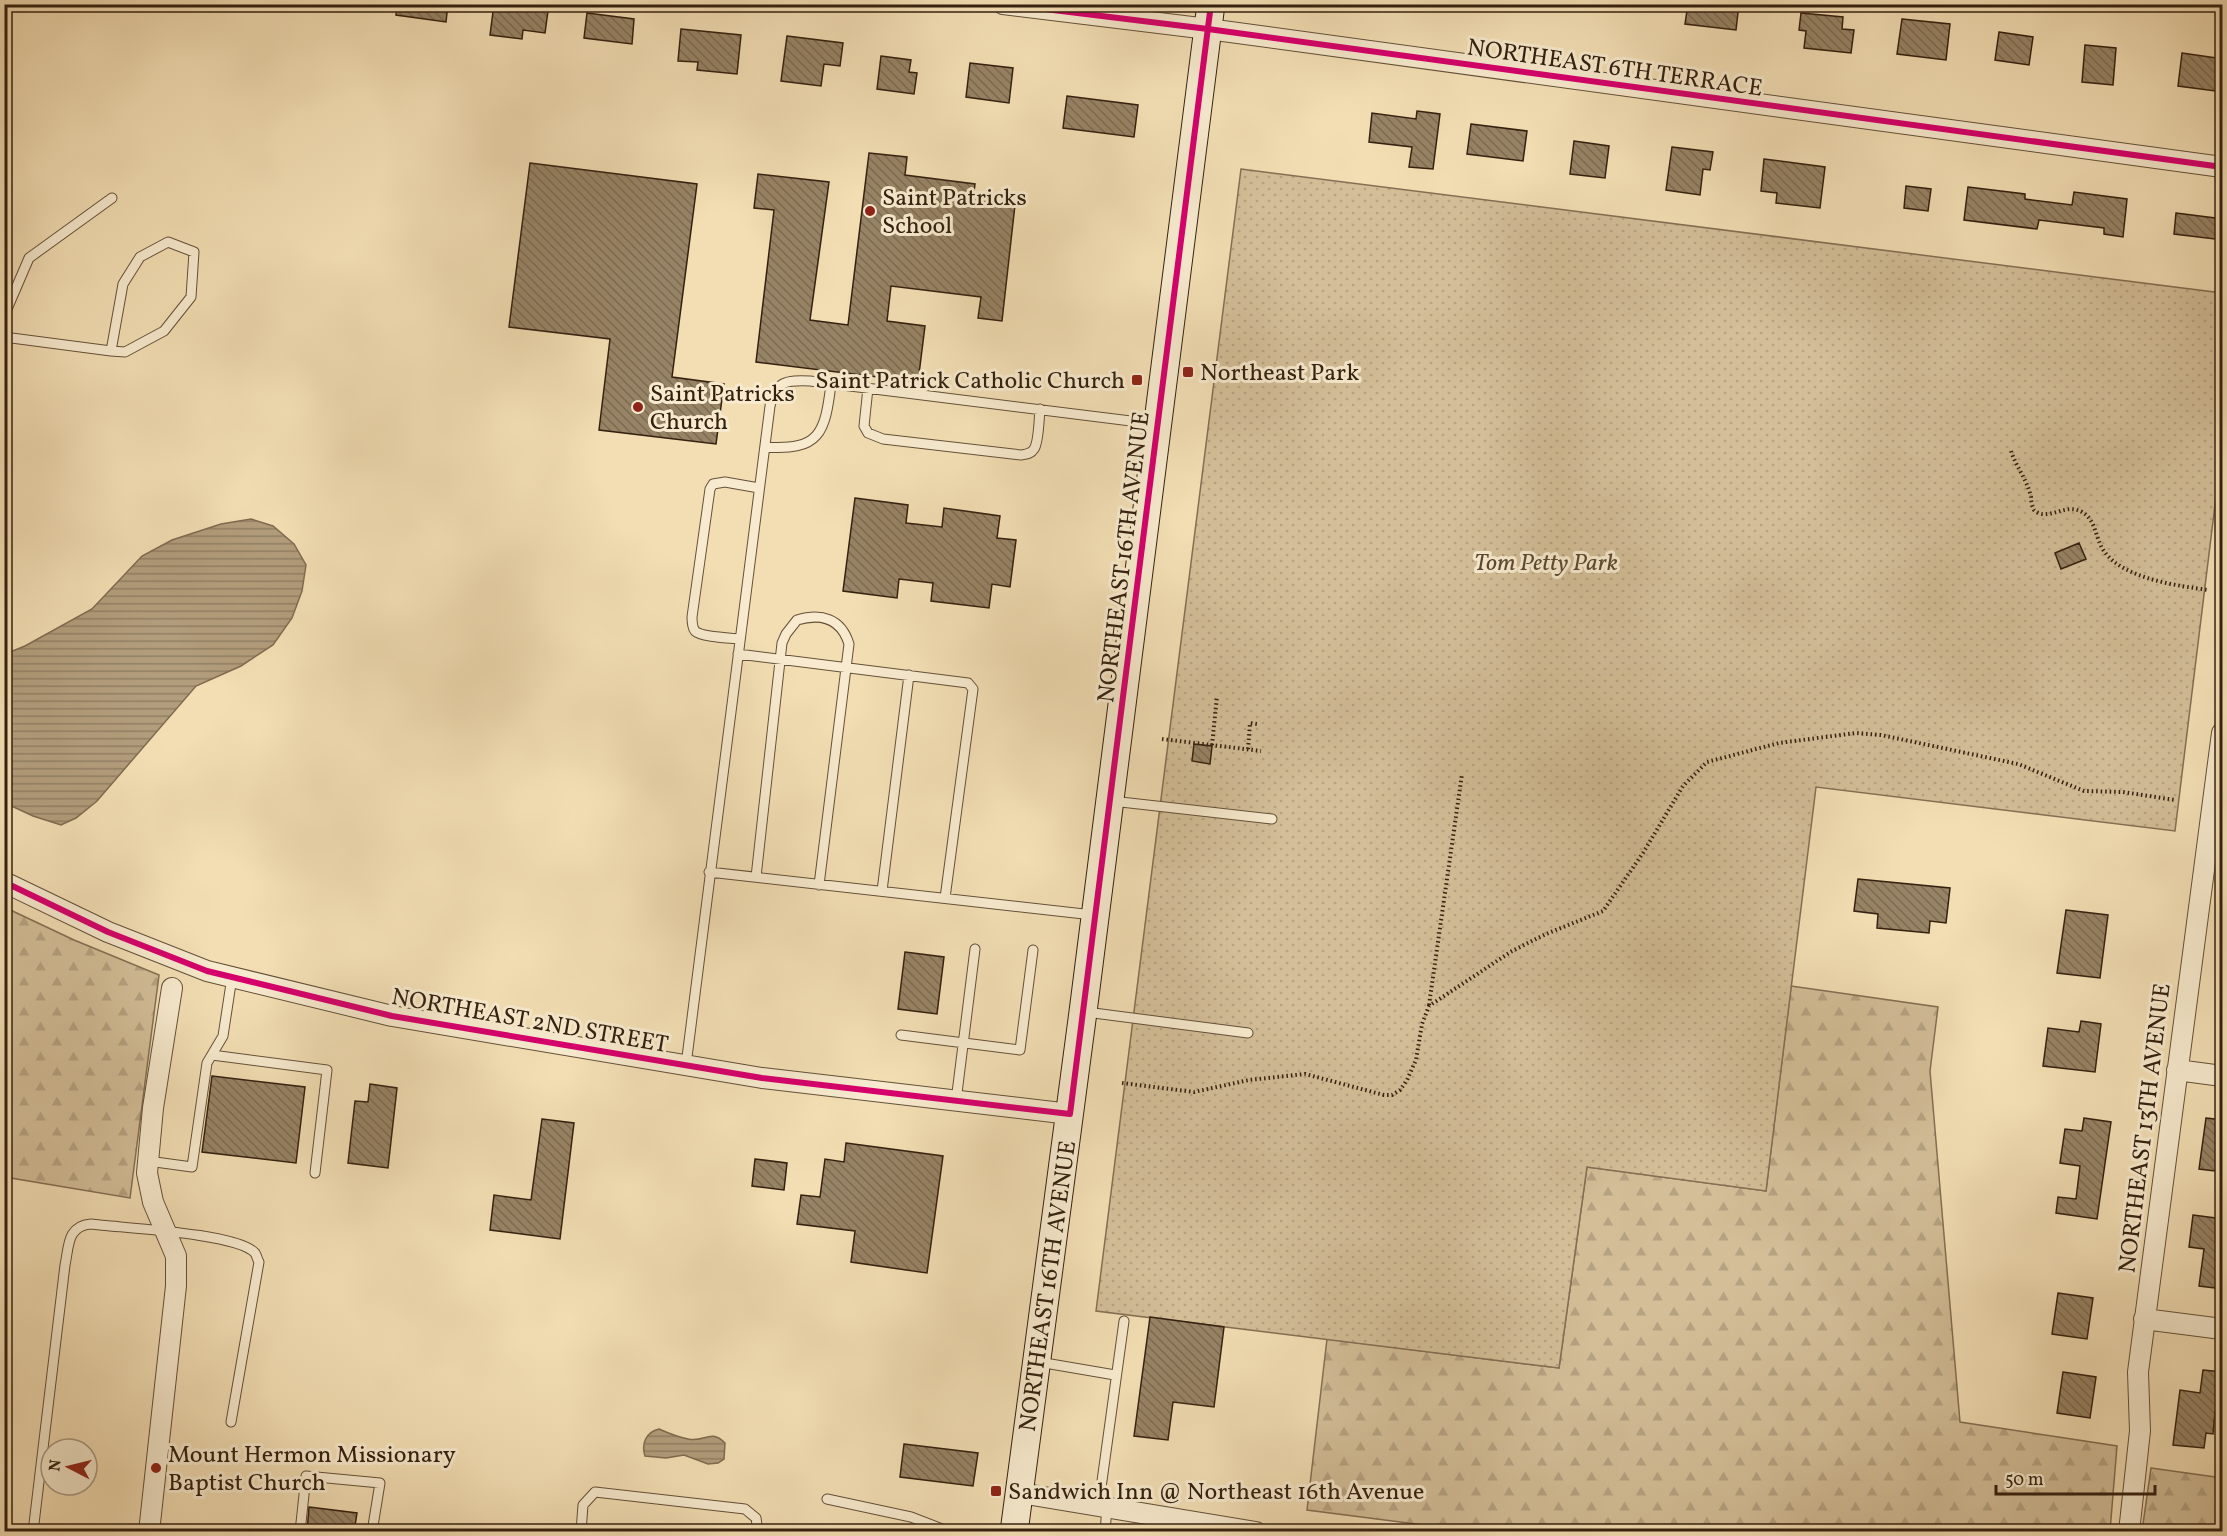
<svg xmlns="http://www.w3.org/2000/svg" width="2227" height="1536" font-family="Vollkorn,serif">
<defs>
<pattern id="forest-firs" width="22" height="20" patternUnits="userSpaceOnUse" patternTransform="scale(1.5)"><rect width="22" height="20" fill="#d3be98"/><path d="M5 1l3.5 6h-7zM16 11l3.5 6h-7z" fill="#b6a382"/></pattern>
<pattern id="park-dots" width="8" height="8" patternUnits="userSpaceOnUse" patternTransform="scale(1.5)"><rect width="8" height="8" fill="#d3be98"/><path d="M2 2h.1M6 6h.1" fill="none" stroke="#b6a382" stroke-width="1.8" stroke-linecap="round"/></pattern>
<pattern id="water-rules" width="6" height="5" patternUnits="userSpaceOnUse" patternTransform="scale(1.5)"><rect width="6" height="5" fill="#b29d7c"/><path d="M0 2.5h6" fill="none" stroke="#928064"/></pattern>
<pattern id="building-back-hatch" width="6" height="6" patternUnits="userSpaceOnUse" patternTransform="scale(1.5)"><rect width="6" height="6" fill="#978365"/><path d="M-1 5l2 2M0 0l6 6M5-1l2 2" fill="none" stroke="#7c6b52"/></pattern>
</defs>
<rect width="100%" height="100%" fill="#f3deb4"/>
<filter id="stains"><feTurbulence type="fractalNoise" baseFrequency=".00333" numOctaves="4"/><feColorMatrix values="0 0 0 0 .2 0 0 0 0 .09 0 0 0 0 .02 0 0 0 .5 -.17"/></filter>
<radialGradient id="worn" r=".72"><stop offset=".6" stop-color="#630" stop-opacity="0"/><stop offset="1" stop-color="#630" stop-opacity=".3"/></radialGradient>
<path fill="url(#forest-firs)" stroke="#846f54" stroke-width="1.5" d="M4,907L74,940L159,975L130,1198L5,1177Z
M1791,986L1938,1007L1930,1071L1960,1422L2117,1446L2110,1531L1478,1532L1307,1510L1327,1339L1559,1368L1587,1167L1766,1191Z
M2151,1468L2222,1478V1531H2142Z"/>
<path fill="url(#park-dots)" stroke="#846f54" stroke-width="1.5" d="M1241,169L2222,293V448L2175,831L1816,787L1766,1191L1587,1167L1559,1368L1096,1311Z"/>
<path fill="url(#water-rules)" stroke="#806b50" stroke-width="1.5" d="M251,519L273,526L294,544L306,565L302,591L292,618L273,645L241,666L196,686L97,801L76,818L61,825L33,816L5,803V654L25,646L92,609L142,556L172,540L221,524Z
M659,1429C668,1433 678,1437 688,1439C705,1443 710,1428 725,1443L724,1459L718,1463L708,1464L684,1455L666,1458L645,1456C641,1444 646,1432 659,1429Z"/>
<path fill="url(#building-back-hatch)" stroke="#34200f" stroke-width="1.5" d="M397,4H448L446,22L396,15Z
M494,4L548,11L545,33L523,30L522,39L490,35Z
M1688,4H1739L1736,30L1685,24Z
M587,13L634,19L632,44L584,38Z
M1801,13L1843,17L1842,29L1854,30L1851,53L1804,48L1806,31L1799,30Z
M1902,19L1950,24L1946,60L1897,54Z
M681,29L741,35L737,74L697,70L698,62L678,61Z
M1999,32L2033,37L2029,65L1995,60Z
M787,36L843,43L840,66L824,64L821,86L781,81Z
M2085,45L2116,48L2113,85L2082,82Z
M2182,53L2223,59V92L2178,86Z
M881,56L911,60L909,72L917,73L914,94L877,89Z
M970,63L1013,68L1009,103L966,97Z
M1067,96L1138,105L1134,137L1063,128Z
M1417,111L1440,114L1433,169L1409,167L1412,147L1369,142L1372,113L1416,119Z
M1471,124L1527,131L1523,161L1467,154Z
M1574,141L1609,146L1605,178L1570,174Z
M1672,147L1713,152L1710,170L1703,169L1700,195L1666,190Z
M869,153L907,157L905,175L975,184L973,200L1015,205L1002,321L978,318L981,297L891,286L887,321L925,326L918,382L756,362L774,210L754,208L758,174L829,182L810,320L848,325Z
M1764,159L1825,167L1820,208L1776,203L1777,193L1761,191Z
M530,163L697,184L672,377L724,384L716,444L599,430L610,339L509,327Z
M1906,186L1931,189L1928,211L1904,208Z
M1968,187L2025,194V199L2072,205L2074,192L2127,199L2123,237L2104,234V228L2039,220L2037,229L1964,220Z
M2176,213L2223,219V240L2174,234Z
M855,498L908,505L906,523L942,527L944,508L1000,516L997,538L1016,540L1010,587L992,584L989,608L931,601L933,583L899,579L897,598L843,591Z
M2079,543L2086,559L2061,569L2055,553Z
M1194,744L1212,746L1210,764L1192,761Z
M1858,879L1950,888L1946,923L1930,921L1929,933L1877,928L1878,914L1854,911Z
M2066,910L2108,915L2100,978L2057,973Z
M905,952L944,957L937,1014L898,1009Z
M2081,1021L2101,1024L2095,1072L2043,1066L2048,1028L2079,1032Z
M212,1076L305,1087L296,1163L202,1152Z
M370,1084L397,1088L388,1168L348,1163L355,1101L368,1102Z
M2084,1118L2111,1122L2097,1219L2056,1213L2058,1197L2076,1199L2080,1166L2060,1163L2065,1129L2082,1131Z
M2206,1118L2223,1120V1172L2199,1169Z
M542,1119L574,1123L560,1239L490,1230L494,1195L531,1200Z
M846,1143L943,1156L927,1273L851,1262L855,1231L797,1224L801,1195L820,1197L825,1159L844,1162Z
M755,1159L787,1163L784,1190L752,1186Z
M2193,1215L2223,1219V1289L2199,1286L2204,1249L2189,1247Z
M2058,1293L2093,1298L2087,1339L2052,1334Z
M1150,1317L1224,1327L1214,1407L1173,1402L1168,1440L1134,1436Z
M2203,1370L2223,1372V1413L2215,1412L2213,1434L2206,1433L2204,1448L2173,1445L2180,1390L2200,1393Z
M2063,1372L2096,1377L2090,1418L2057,1413Z
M904,1444L978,1453L973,1486L900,1477Z
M309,1507L357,1513L354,1532H307Z"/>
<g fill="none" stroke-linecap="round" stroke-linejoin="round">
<defs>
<path id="lane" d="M4,316L29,258L112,198
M4,337L111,351L125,352L164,331L191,297L194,252L168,242L140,257L123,284L111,351
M868,388L864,426L868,433L883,439L1021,455C1026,454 1031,454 1034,449C1039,442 1039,418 1040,409
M765,447C820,451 825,433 831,384
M740,639C730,638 701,637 695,631C692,627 692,621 692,617L710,489L713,484L725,482L759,488
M738,654L968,683L973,689L945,898
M1112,801L1272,819
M709,872L1093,915
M756,877L782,643L786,634L797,620C821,613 841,618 849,644L819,885
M882,891L909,675
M1086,1012L1248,1033
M901,1035L1020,1050L1033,950
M212,1055L327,1070L315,1173
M686,1065L770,406C776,381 786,380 810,381L1155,424
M956,1101L975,949
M148,1161L192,1167L207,1063L223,1036L232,977
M1039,1362L1115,1375
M827,1499L911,1517L950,1532
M33,1532L65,1265C69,1246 67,1226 91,1224C121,1228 237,1233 255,1253C257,1256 257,1259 259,1262L231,1422
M300,1532L306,1476L380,1483L372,1532
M581,1532L583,1505L595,1492L745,1509L756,1518L758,1532
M1105,1532L1107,1507L1101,1488L1124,1321"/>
<path id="street" d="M1003,4L1208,29L2222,167
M4,882L108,932L207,971L392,1016L762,1078L1070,1114
M2177,1070L2222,1076
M2144,1319L2222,1329
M1020,1493L1256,1532
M149,1532L176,1286V1256L153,1202L147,1173L153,1108L172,988
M2129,1532L2140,1431L2138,1372L2222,733"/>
<path id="secondary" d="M1014,1532L1083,1012L1211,4"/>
</defs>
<use href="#lane" stroke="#645038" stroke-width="11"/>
<use href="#street" stroke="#645038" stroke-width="22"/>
<use href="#secondary" stroke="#34200f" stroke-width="29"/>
<path stroke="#34200f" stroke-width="4" stroke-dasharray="1.5 3" stroke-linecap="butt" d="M2011,451C2016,467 2027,479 2031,497C2031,501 2032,506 2034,510C2037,513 2042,515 2047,514C2059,513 2069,505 2082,512C2097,521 2095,539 2104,551C2123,579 2179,586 2209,590
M1162,739L1261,751
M1212,745L1217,696
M1248,749L1250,723L1257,724
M1429,1005L1462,774
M1122,1083L1194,1092L1249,1080L1305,1074L1384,1095H1392L1400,1090L1407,1080L1416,1060L1422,1024L1429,1006L1512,951L1546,934L1603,911L1643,853L1683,786L1707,762L1779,743L1856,733L1881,735L2018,764L2084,791L2123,792L2175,800"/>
<use href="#lane" stroke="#f7eace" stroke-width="9"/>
<use href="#street" stroke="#f7eace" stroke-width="20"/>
<use href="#secondary" stroke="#f7eace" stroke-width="27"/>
<defs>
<path id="cycleway" d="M1003,4L1208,29L2222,167
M4,882L108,932L207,971L392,1016L762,1078L1070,1114L1211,4"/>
</defs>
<use href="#cycleway" stroke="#f7eace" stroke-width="10"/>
<use href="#cycleway" stroke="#d6006c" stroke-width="6"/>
</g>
<g fill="#8f2418" stroke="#f7eace" stroke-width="2">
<circle cx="870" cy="211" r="6"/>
<rect x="1182" y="366" width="12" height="12" rx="3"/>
<rect x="1131" y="374" width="12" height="12" rx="3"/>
<circle cx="638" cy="407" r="6"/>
<circle cx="156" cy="1468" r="6"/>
<rect x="990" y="1485" width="12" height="12" rx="3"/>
</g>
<g text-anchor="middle" stroke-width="6" stroke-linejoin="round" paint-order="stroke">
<g font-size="24" fill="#34200f" stroke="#f7eace">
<text transform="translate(1615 67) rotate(8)" y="8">NORTHEAST 6TH TERRACE</text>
<text transform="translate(1123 557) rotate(-83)" y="8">NORTHEAST 16TH AVENUE</text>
<text transform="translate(530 1020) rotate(10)" y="8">NORTHEAST 2ND STREET</text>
<text transform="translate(2144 1128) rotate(-83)" y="8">NORTHEAST 13TH AVENUE</text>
<text transform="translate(1047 1286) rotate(-82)" y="8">NORTHEAST 16TH AVENUE</text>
</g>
<g font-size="24" fill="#34200f" stroke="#f7eace" text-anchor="start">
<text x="882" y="205">Saint Patricks<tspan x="882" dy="28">School</tspan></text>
<text x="1200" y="380">Northeast Park</text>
<text x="1125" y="388" text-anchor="end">Saint Patrick Catholic Church</text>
<text x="650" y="401">Saint Patricks<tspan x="650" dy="28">Church</tspan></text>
<text x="168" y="1462">Mount Hermon Missionary<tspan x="168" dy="28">Baptist Church</tspan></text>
<text x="1008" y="1499">Sandwich Inn @ Northeast 16th Avenue</text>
</g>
<g font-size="24" font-style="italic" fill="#5c4831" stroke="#f7eace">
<text x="1546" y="570">Tom Petty Park</text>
</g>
</g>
<rect width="2227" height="1536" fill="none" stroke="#f3deb4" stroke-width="24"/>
<rect x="6" y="6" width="2215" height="1524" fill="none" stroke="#34200f" stroke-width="3"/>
<rect x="12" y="12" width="2203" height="1512" fill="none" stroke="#34200f" stroke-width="1.5"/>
<g transform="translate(69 1467) rotate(277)"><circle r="28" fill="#f7eace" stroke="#a99982" stroke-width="1.5"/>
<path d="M0-4.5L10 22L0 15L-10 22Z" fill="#8f2418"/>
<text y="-9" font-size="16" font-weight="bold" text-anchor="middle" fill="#34200f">N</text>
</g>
<path d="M1996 1485v9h159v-9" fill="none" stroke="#34200f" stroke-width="3"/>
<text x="2005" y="1485" font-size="18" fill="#34200f" stroke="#f7eace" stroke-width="4.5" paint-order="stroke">50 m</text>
<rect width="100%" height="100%" filter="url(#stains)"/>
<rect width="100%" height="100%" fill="url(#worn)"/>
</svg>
